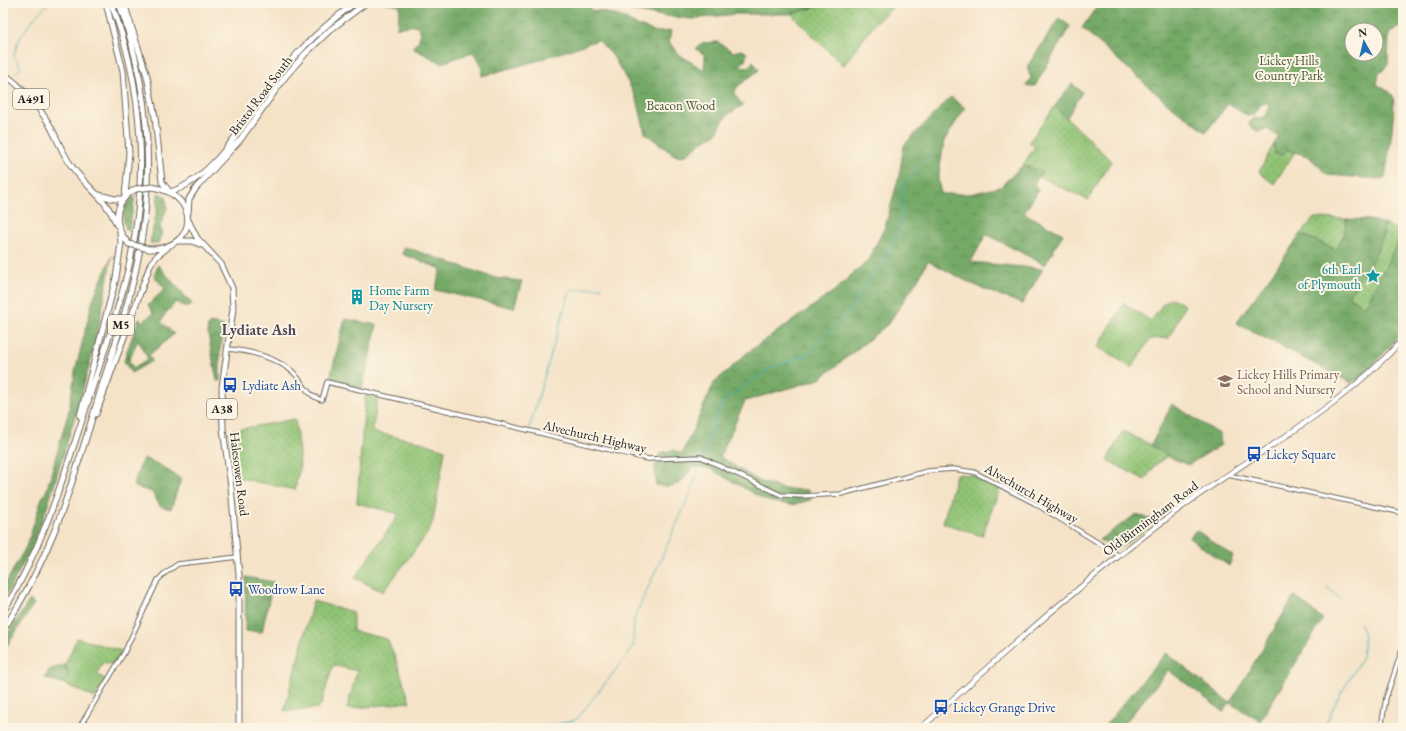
<svg xmlns="http://www.w3.org/2000/svg" width="1406" height="731" font-family="'EB Garamond',serif">
<defs>
<pattern id="grass-dots" width="8" height="8" patternUnits="userSpaceOnUse"><rect width="8" height="8" fill="#90c374"/><path d="M2 2h.1M6 6h.1" fill="none" stroke="#7ca764" stroke-width="1.8" stroke-linecap="round"/></pattern>
<pattern id="forest-crowns" width="20" height="18" patternUnits="userSpaceOnUse"><rect width="20" height="18" fill="#74a966"/><path d="M2 6a3 3 0 1 1 6 0M12 15a3 3 0 1 1 6 0" fill="none" stroke="#5e8953"/></pattern>
</defs>
<rect width="100%" height="100%" fill="#fcf5e5"/>
<filter id="ink" filterUnits="userSpaceOnUse"><feTurbulence type="fractalNoise" baseFrequency=".025" numOctaves="2"/><feDisplacementMap in="SourceGraphic" scale="8" xChannelSelector="R" yChannelSelector="G"/><feConvolveMatrix kernelMatrix="1 2 1 2 8 2 1 2 1" color-interpolation-filters="sRGB"/></filter>
<filter id="wash" filterUnits="userSpaceOnUse"><feTurbulence type="fractalNoise" baseFrequency=".012" numOctaves="4" result="noise"/><feDisplacementMap in="SourceGraphic" scale="16" xChannelSelector="R" yChannelSelector="G"/><feGaussianBlur stdDeviation="0.9" result="paint"/><feColorMatrix in="noise" values="0 0 0 0 0 0 0 0 0 0 0 0 0 0 0 0 0 1.4 0 .05"/><feComposite in="paint" operator="in"/></filter>
<g filter="url(#wash)">
<rect width="100%" height="100%" fill="#f5e3c8"/>
<path fill="url(#grass-dots)" stroke="#567048" d="M828,3H897L876,22L843,66L791,14Z
M1055,106L1111,161L1088,200L1040,177L1042,172L1023,165L1035,146L1029,142Z
M1274,144L1275,154L1288,150L1295,152L1274,184L1259,172Z
M1314,218L1346,219L1345,232L1337,250L1301,234Z
M1384,224L1403,232L1365,307L1348,296C1361,277 1385,247 1384,224Z
M1171,298L1185,305L1169,338L1150,339L1132,368L1098,347L1124,303L1151,321L1163,304Z
M365,396L378,397L372,432L418,441L445,450L433,521L427,534L383,592L355,578L399,514L357,503Z
M295,419L300,464L295,490L235,477L229,431Z
M1123,431L1151,445L1167,456L1154,466L1145,480L1107,460Z
M956,474L973,475L1000,488L982,536L943,523Z
M313,601L353,612V631L387,639L394,654L410,702L347,709L357,671L333,665L321,705L318,708L284,711Z
M77,638L122,651L114,665L103,662L97,674L106,680L95,698L65,684L69,675L65,665Z"/>
<path fill="url(#forest-crowns)" stroke="#486241" fill-rule="evenodd" d="M386,3H828L791,14H736L692,19L648,14L612,6L590,4V10L601,11L622,17L636,25L657,32L671,31L669,42L678,54L704,70L705,55L696,49L702,43L718,42L733,52L741,50L747,53L745,61L740,65L744,68L751,65L753,61L759,70L737,87L734,94L743,105L726,116L716,134L701,142L686,155L677,156L670,152L645,133L638,103L629,84L613,56L598,40L536,61L482,76L481,64L473,52L442,63L412,48L419,40L420,29L415,25L397,28L400,6Z
M1099,3H1403V26L1389,32L1388,65L1379,74L1377,84C1381,88 1388,89 1392,94C1398,102 1387,165 1385,178L1377,179L1328,175L1308,156L1288,150L1283,155L1275,154L1274,144L1279,137L1267,129L1258,132L1248,124L1253,119L1264,117L1269,108L1268,102L1260,105L1254,115L1248,116L1228,104L1206,132L1166,102L1082,28ZM1352,30H1376V54H1352Z
M1059,18L1070,26L1035,86H1026L1031,78L1027,67Z
M1072,84L1082,92L1066,119L1055,106Z
M951,97L965,108L944,141L938,180L941,194H970L1000,187L1023,165L1042,172L1034,184L1038,191L1024,213L1063,234L1045,265L986,234L971,262L1043,269L1022,304L972,284L928,261L917,281L888,324L820,379L745,401L720,457L759,481L784,489L808,490L811,500L792,505L767,501L709,468L693,467C681,484 677,489 656,485L655,467L660,453L674,450L682,454L714,383L747,353L833,292L868,260L885,227L899,176L904,145Z
M158,193L166,196L167,208L160,226L162,232L159,243H150L157,210Z
M135,197L129,230L126,229C121,217 124,208 131,198Z
M1346,219L1370,220L1384,224C1385,247 1361,277 1348,296L1365,307L1403,232V331L1365,375L1351,383L1236,323L1301,234L1336,250L1345,232Z
M405,247L495,278L522,281L514,308L435,290L441,269L402,254Z
M112,256L97,336L81,396L49,502L31,549L3,601V588L27,545L42,498L46,492L69,410L75,372L93,299Z
M158,265L192,304L186,307L176,302L165,314L161,322L174,334L149,355L152,361L131,373L124,361L126,355L133,368L148,359L138,340L129,360L126,354L139,319L143,322L153,313L148,305L165,289L154,276Z
M345,319L377,325L362,389L329,382Z
M210,323L224,326L220,349V381H217L207,328Z
M1172,404L1221,435L1219,440L1221,445L1188,465L1167,456L1151,445Z
M143,458L158,464L181,479L171,509L160,506L152,492L133,486Z
M1135,515L1160,520L1118,549L1099,540Z
M1196,530L1233,556L1229,566L1189,538Z
M246,577L273,582L262,632L245,631Z
M1294,596L1323,619L1260,721L1230,703L1224,712L1168,670L1121,728H1103L1166,653L1230,703Z
M30,600L34,604L3,652V641Z
M65,665L69,675L65,684L45,678L49,670Z"/>
<g fill="none" stroke-linecap="round" stroke-linejoin="round">
<path stroke="#3daeb5" stroke-width="1" d="M15,73L21,68L14,56C17,36 34,17 49,3
M529,429L570,290L602,287
M1327,587L1342,600
M537,728L568,722L577,719L633,648L634,619L691,492L722,402L769,369L809,354L845,316L886,259L901,223L903,184L930,154
M1324,728L1337,700L1362,658L1364,635L1360,624"/>
</g>
</g>
<g filter="url(#ink)">
<g fill="none" stroke-linecap="round" stroke-linejoin="round">
<defs>
<path id="minor" d="M228,349C250,351 274,357 292,371C303,381 306,396 322,400L327,382L648,459L701,457L781,495L803,496L841,494L928,471L953,469L974,472L1034,503L1118,555
M1228,475L1403,513
M79,728L124,653L158,580L165,573L178,564L238,557
M1381,728L1386,698L1403,647"/>
<path id="major" d="M921,728C946,706 970,683 995,661C1053,609 1113,559 1175,512C1252,454 1339,411 1403,339"/>
<path id="highway" d="M106,3L123,71L129,153L125,196
M124,3L147,76L155,117L162,182L168,190
M3,73C21,86 36,103 48,122C57,137 62,154 73,168C89,190 106,197 117,225
M170,192C216,179 252,110 280,74C302,46 327,23 355,3
M99,195L115,199H122
M188,213L189,199L196,188L240,140L285,77L305,54L330,30L366,3
M188,220L197,238L221,264L232,288L233,309L222,387L223,429L231,487L239,575V728
M178,241H192L202,245
M129,244C112,226 113,201 136,189
M149,249C198,250 202,195 152,187
M96,414L151,263L158,255L167,248
M80,416L116,278L121,243L120,233
M3,612C42,549 63,479 86,408C100,362 117,317 128,270C149,182 144,87 111,3
M3,630C51,558 70,490 95,409C108,364 125,319 135,273C156,182 150,90 119,3"/>
</defs>
<use href="#minor" stroke="#686258" stroke-width="5.5"/>
<use href="#major" stroke="#686258" stroke-width="6"/>
<use href="#highway" stroke="#686258" stroke-width="7"/>
<use href="#minor" stroke="#fff" stroke-width="3.5"/>
<use href="#major" stroke="#fff" stroke-width="4.5"/>
<use href="#highway" stroke="#fff" stroke-width="5"/>
<defs>
<path id="highway-bridge" d="M136,189L152,187
M129,244L149,249"/>
</defs>
<use href="#highway-bridge" stroke="#686258" stroke-width="7" stroke-linecap="butt"/>
<use href="#highway-bridge" stroke="#fff" stroke-width="5"/>
</g>
</g>
<defs>
<symbol id="sight-bare" viewBox="-9 -9 18 18"><path d="M0-6L1.8-2.2L6-1.7L2.9 1.2L3.7 5.4L0 3.3L-3.7 5.4L-2.9 1.2L-6-1.7L-1.8-2.2Z" fill="#0f9aa8" stroke="#fcf5e5" stroke-width="2.5" paint-order="stroke"/></symbol>
<symbol id="building-bare" viewBox="-9 -9 18 18"><path d="M-4-6H4V6H1V3H-1V6H-4ZM-2.5-4.3h1.7v1.8h-1.7ZM.8-4.3h1.7v1.8H.8ZM-2.5-1h1.7V.8h-1.7ZM.8-1h1.7V.8H.8Z" fill="#0f9aa8" stroke="#fcf5e5" stroke-width="2.5" paint-order="stroke"/></symbol>
<symbol id="school-bare" viewBox="-9 -9 18 18"><path d="M0-5L7-2L0 1L-7-2ZM-4 1L0 2.5L4 1V4Q0 6-4 4Z" fill="#8d6e63" stroke="#fcf5e5" stroke-width="2.5" paint-order="stroke"/></symbol>
<symbol id="bus-bare" viewBox="-9 -9 18 18"><path d="M-5-6H5V4H4V6H2V4H-2V6H-4V4H-5ZM-3.5-4V0h7V-4ZM-3.5 1.2v1.5H-2V1.2ZM2 1.2v1.5H3.5V1.2Z" fill="#1a4fb4" stroke="#fcf5e5" stroke-width="2.5" paint-order="stroke"/></symbol>
</defs>
<g fill-rule="evenodd">
<use href="#sight-bare" x="1362" y="265" width="22" height="22"/>
<use href="#building-bare" x="346" y="286" width="22" height="22"/>
<use href="#school-bare" x="1214" y="370" width="22" height="22"/>
<use href="#bus-bare" x="219" y="374" width="22" height="22"/>
<use href="#bus-bare" x="1243" y="443" width="22" height="22"/>
<use href="#bus-bare" x="225" y="578" width="22" height="22"/>
<use href="#bus-bare" x="930" y="696" width="22" height="22"/>
</g>
<g text-anchor="middle" stroke-width="4" stroke-linejoin="round" paint-order="stroke">
<g fill="#fcf5e5" stroke="#5f5d58" stroke-width="1">
<rect x="13" y="89" width="36" height="20" rx="3"/>
<rect x="108" y="315" width="26" height="20" rx="3"/>
<rect x="207" y="399" width="30" height="20" rx="3"/>
</g>
<g font-size="12" font-weight="bold" fill="#1c1c1c">
<text x="31" y="103">A491</text>
<text x="121" y="329">M5</text>
<text x="222" y="413">A38</text>
</g>
<g font-size="13" fill="#45563b" stroke="#fcf5e5">
<text x="1289" y="65">Lickey Hills<tspan x="1289" dy="15">Country Park</tspan></text>
<text x="681" y="110">Beacon Wood</text>
</g>
<g font-size="13" fill="#1c1c1c" stroke="#fcf5e5">
<text transform="translate(260 95) rotate(-53)" y="5">Bristol Road South</text>
<text transform="translate(595 436) rotate(13)" y="5">Alvechurch Highway</text>
<text transform="translate(240 474) rotate(83)" y="5">Halesowen Road</text>
<text transform="translate(1032 493) rotate(30)" y="5">Alvechurch Highway</text>
<text transform="translate(1150 518) rotate(-37)" y="5">Old Birmingham Road</text>
</g>
<g font-size="13" fill="#0d838f" stroke="#fcf5e5" text-anchor="end">
<text x="1361" y="274">6th Earl<tspan x="1361" dy="15">of Plymouth</tspan></text>
<text x="369" y="295" text-anchor="start">Home Farm<tspan x="369" dy="15">Day Nursery</tspan></text>
</g>
<g font-size="13" fill="#785e54" stroke="#fcf5e5" text-anchor="start">
<text x="1237" y="379">Lickey Hills Primary<tspan x="1237" dy="15">School and Nursery</tspan></text>
</g>
<g font-size="13" fill="#164399" stroke="#fcf5e5" text-anchor="start">
<text x="242" y="390">Lydiate Ash</text>
<text x="1266" y="459">Lickey Square</text>
<text x="248" y="594">Woodrow Lane</text>
<text x="953" y="712">Lickey Grange Drive</text>
</g>
<g font-size="15" font-weight="bold" fill="#53475e" stroke="#fcf5e5">
<text x="259" y="335">Lydiate Ash</text>
</g>
</g>
<rect width="1406" height="731" fill="none" stroke="#fcf5e5" stroke-width="16"/>
<g transform="translate(1364 42) rotate(352)"><circle r="19" fill="#fcf5e5" stroke="#a29e95"/>
<path d="M0-3L7 15L0 10L-7 15Z" fill="#1f6fb2"/>
<text y="-6" font-size="11" font-weight="bold" text-anchor="middle" fill="#1c1c1c">N</text>
</g>
</svg>
